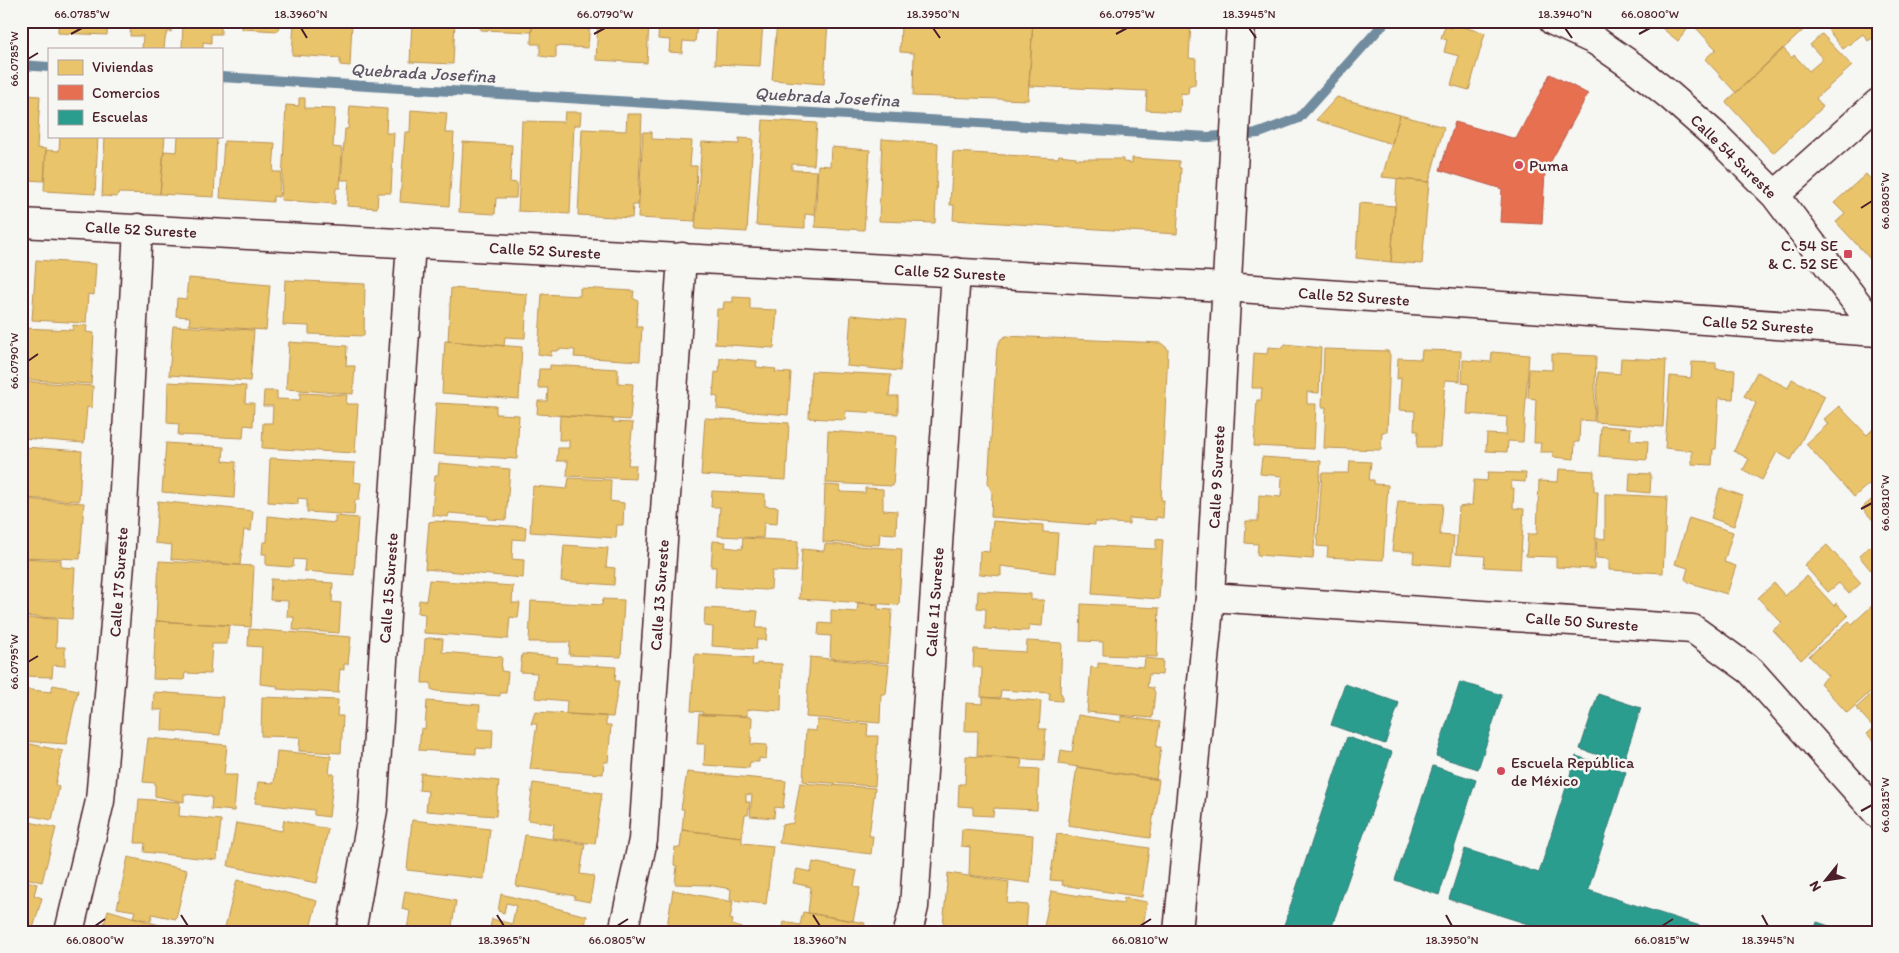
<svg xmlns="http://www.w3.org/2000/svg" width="1899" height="953" font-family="Itim,sans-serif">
<rect width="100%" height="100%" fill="#f6f6f2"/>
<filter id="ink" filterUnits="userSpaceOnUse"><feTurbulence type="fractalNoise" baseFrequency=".02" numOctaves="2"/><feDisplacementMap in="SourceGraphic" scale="10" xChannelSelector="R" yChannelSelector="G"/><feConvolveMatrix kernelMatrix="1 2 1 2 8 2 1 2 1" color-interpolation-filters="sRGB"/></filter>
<g filter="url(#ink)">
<path fill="#e9c46a" stroke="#b99257" d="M58,21H108L107,35L58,33Z
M131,21H157L172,24L171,32H167L165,39L164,49H142L143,36H130Z
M183,21H221V34H211V43L203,42V49H182Z
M242,21H294V25H279L278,31L242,29Z
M294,21H352L350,66L340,65V58L292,55Z
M361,21H412L411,26Z
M412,21H455L453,64L410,62Z
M481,21H532V32L480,30Z
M532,21H590L588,48L556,46V58L540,56V44H531Z
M598,21H649L647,63L596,60Z
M659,21H708V25L697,24L695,42L683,41L682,53L669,52L670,40L658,39Z
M717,21H763L760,66L715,64Z
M777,21H828L824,84L772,80Z
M901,21H1033L1028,100L913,96L914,53L900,52Z
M1033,21L1191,23L1189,58L1196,59L1195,85H1189L1188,94L1181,93L1180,112L1146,110L1147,91L1029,86Z
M1653,21H1694L1678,41Z
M1702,21H1811L1812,22L1736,93L1705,59L1716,49L1696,28Z
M1821,21H1878V42L1874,37L1868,41L1863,34L1843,49Z
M1452,24L1485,33L1469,90L1451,85L1459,56L1444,52L1447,40L1441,38L1445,26L1451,28Z
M1822,34L1852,66L1816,98L1823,107L1773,153L1726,102L1783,48L1792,58L1794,55L1809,71L1823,59L1810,45Z
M21,95L40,96L37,148L46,149L44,181L26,180L25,196H21Z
M1337,97L1400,115L1392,144L1316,120Z
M299,98H305V108L335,109L333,147L342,148L340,188H336L335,204L281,200L286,105L299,106Z
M350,106L387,109L386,133H394L391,193H378L377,208L347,206L349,180H341L345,129H348Z
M411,110L447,113L445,133H454L449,206L400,202L405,132H410Z
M565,112H581L580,125H574L570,214L518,211L522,121L564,122Z
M627,114H642L638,205H633L632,218L578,215L582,129L626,131Z
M1400,115L1444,127L1429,182L1382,177Z
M763,120L817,123L814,165L792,164V170L817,171L814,215L805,214V228L756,225Z
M643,132H652V139L692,141L690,166H697L695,221L638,218Z
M60,136H98L95,194L44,191L46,150L59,151Z
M105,136H165L160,194L118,193L117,197L102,196Z
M178,136H217L214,197L160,194L164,151L177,152Z
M739,138L753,139L747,232L695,229L702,142L739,144Z
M882,139L938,143L935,223L879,221Z
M224,141L275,143L273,172H281L279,197L273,196V202L220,198Z
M463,142L512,145L510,182L517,183L516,198H496L495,214L459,212Z
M831,147L870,150L864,230L815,227L818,165L830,166Z
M953,152L1058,158L1059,155L1076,157V159H1123V162L1132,163V158L1179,161V168H1181L1177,234L953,220L954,205H950Z
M1866,174L1874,183L1878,180V253L1871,260L1836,222L1845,214L1834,203Z
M1397,179L1429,182L1422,264L1391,262Z
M1359,203L1395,206L1391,262L1356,258Z
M36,260L96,264L94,295L88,294L86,323L32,320Z
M188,278L270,285L266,330L189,325L190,317L176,316L177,298L186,299Z
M285,280L365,284L364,336L309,334V326L283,325Z
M451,288L527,294L525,338L505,337L504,346L448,341Z
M580,288L634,291L633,298L638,301L636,327H642L640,361L574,357L575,350L559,349L558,351H551V356L538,354L542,294L580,296Z
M733,297L750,298V309L777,310L774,348L715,344L717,309H723L724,302H733Z
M851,315L905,320L900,371L847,366Z
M73,325L87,326L86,332L94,333L91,384L21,379V328L73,330Z
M173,326L254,330L250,381L169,375Z
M1006,336L1161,343L1168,349L1161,500H1164L1163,518L1156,517V520L1129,518V524L1095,522V525L991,517L992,492L988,483L997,347L1001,339Z
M445,341L522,347L519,399L442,393Z
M289,342L347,346L346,366H355L353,394L286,389Z
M1285,344L1321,348L1319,393L1307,392V404H1316L1314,449L1254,446L1257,400H1261L1262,388H1252L1254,353L1267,354L1268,347L1282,348Z
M1324,349L1388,351L1390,355L1387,432H1382L1381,450L1324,448L1326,407H1322Z
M1422,350L1461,351L1460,381L1445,380L1440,447H1417L1418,431H1414L1415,411L1399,410L1401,378L1397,379L1398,358L1421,359Z
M1492,352L1529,355L1523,442L1508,441L1507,452L1486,451L1487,434L1506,435L1507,417L1467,414L1469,384L1462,383L1463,360L1491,362Z
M1552,354L1596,356L1594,421L1580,420L1579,442H1575L1574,459L1553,457V452H1540L1541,443H1534L1536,399L1528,398L1529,369L1552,370Z
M720,358L757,361L756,367L776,369L775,372L791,373L788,415L717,409L718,397L713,396L715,372L719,373Z
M1621,358L1666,360L1663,427L1595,422L1598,372L1620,374Z
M1692,362L1716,363V369L1735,370L1733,399L1719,398L1716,449H1713L1712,465L1692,464V451L1665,448L1670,376L1691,378Z
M550,365L618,369V383L633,384L630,420L537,414L538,401H547L548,388H538L539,369H550Z
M811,371L891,375L889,396H898V414L846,411L845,420L809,418Z
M1757,372L1788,388L1792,379L1825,396L1791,460L1777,452L1762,480L1743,470L1749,459L1734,451L1756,403L1744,396Z
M21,381L93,386L92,408L87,407L84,443L21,438Z
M168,382L246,386L245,403H254L253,426L244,425L243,438L178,435L179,424L167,423Z
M264,391H277V399L300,400V393L347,395L346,404H358L355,453L262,448L263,423H272L273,406H263Z
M436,403L496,406V414L519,415L517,459L433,454Z
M1839,406L1867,435L1874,428L1878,432V476L1854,497L1806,444L1828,424L1824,419Z
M560,415L613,419V422L633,423L628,465H636L635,479L567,476L568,461H557L558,448H569V440H559Z
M705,418L789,423L786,480L701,475Z
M1601,426L1631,428L1630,440L1648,441L1647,460L1599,456Z
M828,431L896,436L893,486L826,483Z
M166,443L224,447L223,461L236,462L234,498L162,492Z
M24,447L82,451L79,501L21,498V460H23Z
M1262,457L1321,461L1313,559L1257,555L1258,544L1245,543L1246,521H1258L1259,495L1281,497L1282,476L1260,474Z
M270,458L355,463L354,482L361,483L359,500H355L354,515L307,512V499L298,498V504L268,502Z
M1350,461L1371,462L1369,480H1374V484L1388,485L1383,560L1327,557L1328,547L1317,546L1322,473H1349Z
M439,463L510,469L506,520L488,519V516L449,513L448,517L432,515L435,475H438Z
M1559,469L1594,471V492H1598L1594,569L1556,567V557L1526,556L1528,534H1537L1539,481L1558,482Z
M1488,472L1526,473L1525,482L1511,481V488H1514L1513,508L1524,509L1520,569L1484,567L1485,556L1456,554L1459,507L1472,505L1474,480L1487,481Z
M1630,473L1651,474L1650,493L1629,491Z
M569,478L611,480L610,501L624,503L623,525H617L616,538L530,532L533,486L567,489Z
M825,485L840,486V492L865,493V488L883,489V510L897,511L896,534L880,533L879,545L823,542Z
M1720,488L1743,496L1734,526L1711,518Z
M712,491L765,494V506L778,507L777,524L764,523L763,538L718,536L720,507H711Z
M1605,494L1667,497L1663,573L1609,570V559L1596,558L1597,538L1605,539Z
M1878,494V526L1862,508Z
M21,499L84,503L80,559L21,557Z
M158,501L253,511L251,531L244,530L240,565L171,559L172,545L155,543Z
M1398,501L1443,504L1440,535L1454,536L1451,566L1413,563L1414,552L1392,551Z
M268,516L335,523V516L358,518L354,575L304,571L305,560L294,559L293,566L289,567L266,565V554H262L263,542H267Z
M1689,518L1733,532L1724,562L1736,566L1727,594L1690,583L1685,579L1688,568L1675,564Z
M434,521L526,527L525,540L513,539L512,559L524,560L523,578L425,569L429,522Z
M993,521L1043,525V532L1058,533L1055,573L1001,566V576L979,574L980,551L989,552Z
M743,538L798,541L796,572L772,571L771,589L765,590L715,587L716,567H711L713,541L726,542L725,547L742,549Z
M1156,539L1163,540L1159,599L1092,594L1095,546L1156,549Z
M825,544L902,549L899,605L799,599L802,549L824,551Z
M564,545L608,548L606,567L615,568L614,585L561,581Z
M1827,545L1861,583L1849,594L1839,583L1828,592L1804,565Z
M1870,546L1878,554V568L1873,573L1859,556Z
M21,558L61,560V567L75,568L72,619L21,616Z
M159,561L254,566L251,627L156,621Z
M1807,576L1834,606L1836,603L1848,616L1801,660L1773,630L1782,623L1758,598L1774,583L1785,596Z
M271,579L333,583L332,602L341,603L339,633L293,630L294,617H287L288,601L270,600Z
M429,580L513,586L512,603H520L518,618L510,617L508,639L424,633L425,614L418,613L419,600L426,601Z
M978,591L1031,594V600H1044L1042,626L1029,625V631L985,629L986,609L977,608Z
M603,599L624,600L621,657L569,655L570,642H529L531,601L602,605Z
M858,603L878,605V609L892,610L888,663L830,658L831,636L818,635L819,623L831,624V610L857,612Z
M1875,603L1878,605V685L1847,713L1820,683L1828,676L1809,656L1849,621L1852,624Z
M1081,604L1159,608L1157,657L1103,655V642L1080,641Z
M705,608L758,611L756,628H767L766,640H757L756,649L712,646L713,627L704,626Z
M25,618L57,619L56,647H65V666L53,665L52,677L22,676L21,625H25Z
M156,621L229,625L227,644H212L210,674L185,673L184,680L153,679Z
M249,629L351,637L348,664H344V670L340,669L338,693L277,689L278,686L260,684L262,647L248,646Z
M429,638L443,639L442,652L502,657L501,671L508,672L506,693H500V696L436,691L431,689V683H422L425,639Z
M1027,641L1062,643L1060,693L1062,694V701L1049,700L1050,693L1001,690L1000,699L981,697L982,668L973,667L974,649L1026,652Z
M522,654L558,657L557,663L616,667L615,681H619L613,717L566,714L567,701L535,698L537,673L520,672Z
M695,654L753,658L752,665H757V663L782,664L781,711L753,709L747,710V716L702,715L703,712L691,711Z
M810,657L889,665L886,694H881L880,723L806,717Z
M1145,658L1163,660L1162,675L1149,674L1147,687L1153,688L1155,693L1152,718L1087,712L1091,667L1098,668V663L1144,667Z
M53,685L78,690L66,744L21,741V689L51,692Z
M1878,688V746L1867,734L1874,728L1856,708Z
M154,692L223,697L220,735L162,730L163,710H153Z
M262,697L338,700L337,716H343L341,753L299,751L300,737L261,736Z
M983,697L1041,701L1039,729H1046L1044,760L977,756L978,731H965L966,703L983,704Z
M427,701L480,705L478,729L493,730L492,749L476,748V754L419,750L421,728L425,729Z
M535,712L606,716V725H611L608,762H604L603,774L530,769L537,724H531Z
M699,714L752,717L751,744L767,745L766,759L759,758V762H750L749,768L704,765L705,744H697Z
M1078,715L1121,722V716L1160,722L1156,747H1161L1156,779L1059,764L1061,750L1072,752Z
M817,720L868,724L867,736H878L875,786L803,781L806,730L816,731Z
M148,738L227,745L224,775H237L234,811L211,809L212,797L184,794V802L155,796V783L143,782Z
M21,742L63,751L55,785L59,787L52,820L21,814Z
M277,751L331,756L329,774H334L329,817L314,815V810L255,803L258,782L274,783Z
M966,756L1022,759L1021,768L1039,769L1037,810L994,808L993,816L973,815V807L958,806L959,784H965Z
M1077,767L1159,780L1150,838L1068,825Z
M687,772L786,781L783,808L775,807L774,818L750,816L752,795L746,794V802H750L748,815H745L742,837L682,830L684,809H681Z
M421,773L499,781L496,816L426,811L428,791L419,790Z
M533,783L602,793L595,844L552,838L554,824L528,820Z
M800,783L875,788L869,836H873L871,854L779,843L782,825L793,823Z
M139,799L180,802L179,816L221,820L217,860L144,852L145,843H135Z
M21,820L56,828L42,882L21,877Z
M284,820L328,829L317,883L228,866L236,823L282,831Z
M412,820L490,829L484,879L407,870Z
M962,829L1033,835L1030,883L969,875L970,847L961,846Z
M682,830L742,837V843L773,846L766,904L730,900L731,889L708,885L675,884L677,866L674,865L675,847L680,848Z
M1057,834L1149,848L1142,897L1062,885L1063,881L1050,880Z
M525,835L585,844L580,874L594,876L590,902L574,899L575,896L516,886Z
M128,857L187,870L176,919L152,914L151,921L133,917L135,911L117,908Z
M813,862L857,871L854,886L860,888L853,921L808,913L811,887L793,883L797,869L811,872Z
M948,873L1009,882L1007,903L1028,905L1026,930L1003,928V931L960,932L961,928L943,926Z
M21,879L37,884L34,895L42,898L32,932H21Z
M237,880L317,901L309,932L224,931Z
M673,890L733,902L730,919L733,920L732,925L756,932H666Z
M405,891L456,901L451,932L407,930L410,911L402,909Z
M1051,891L1123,903L1124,898L1147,902L1142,932H1043Z
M501,894L587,916L584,930L590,932H489L492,919L512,924L516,905L506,903L504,913L498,911Z
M108,910L183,932H102Z
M803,912L865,923L863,932H782L784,922L800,925Z"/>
<path fill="#e76f51" stroke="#b85746" d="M1550,74L1588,94L1545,172L1542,224L1500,222L1502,189L1440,170L1455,122L1516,139Z"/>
<path fill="#2a9d8f" stroke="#347771" d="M1460,682L1502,695L1478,769L1436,756Z
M1345,684L1399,703L1385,744L1331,725Z
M1598,694L1641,708L1623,763L1580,749Z
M1347,737L1392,752L1330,932H1284L1285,929L1283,928Z
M1576,756L1626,772L1588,890L1719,932H1553L1449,899L1465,849L1539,873Z
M1433,766L1476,780L1439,895L1395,880Z
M1817,922L1847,932H1814Z"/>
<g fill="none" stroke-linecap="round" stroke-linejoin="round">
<path stroke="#718b9f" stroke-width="10" d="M21,65L49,67
M221,77L1208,137L1259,133L1299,118L1386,21"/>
<defs>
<path id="minor" d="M1553,21L1596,41L1635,68L1669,95L1718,138L1775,195L1878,331
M1775,195L1878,103
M21,223L1225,287L1878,332
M1210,597L1693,629L1751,671L1878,814
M69,932L100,801L120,564L138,228
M351,932L373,810L411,243
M623,932L643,840L682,257
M908,932L914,907L956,272
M1178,932L1210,597L1241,21"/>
</defs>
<use href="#minor" stroke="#4a1f2b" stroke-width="31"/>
<use href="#minor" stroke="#f6f6f2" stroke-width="28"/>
</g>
</g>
<path fill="none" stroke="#4a1f2b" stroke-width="2" d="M301,28L307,38M933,28L940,38M1249,28L1256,38M1565,28L1572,38M71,34L82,28M594,34L605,28M1116,34L1127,28M1639,34L1650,28M28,59L38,53M1861,208L1872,201M28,361L38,354M1861,509L1872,503M28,662L38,656M1861,811L1872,805M181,915L188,926M497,915L504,926M813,915L820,926M1446,915L1452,926M1762,915L1768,926M95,926L105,919M617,926L628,919M1140,926L1151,919M1662,926L1673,919"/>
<g fill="#d1495b" stroke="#f6f6f2" stroke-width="2">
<circle cx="1519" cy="165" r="5"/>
<rect x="1843" y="249" width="10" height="10" rx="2.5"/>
<circle cx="1501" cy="771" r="5"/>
</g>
<g text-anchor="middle" stroke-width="5" stroke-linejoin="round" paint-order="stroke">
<g font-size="16" fill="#4a1f2b" stroke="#f6f6f2">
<text transform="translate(1734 156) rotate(44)" y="6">Calle 54 Sureste</text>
<text transform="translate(141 229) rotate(3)" y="6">Calle 52 Sureste</text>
<text transform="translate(545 250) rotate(3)" y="6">Calle 52 Sureste</text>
<text transform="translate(950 272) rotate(3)" y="6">Calle 52 Sureste</text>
<text transform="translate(1354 296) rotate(4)" y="6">Calle 52 Sureste</text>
<text transform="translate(1758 324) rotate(4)" y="6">Calle 52 Sureste</text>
<text transform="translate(1216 477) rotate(-87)" y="6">Calle 9 Sureste</text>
<text transform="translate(118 582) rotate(-86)" y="6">Calle 17 Sureste</text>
<text transform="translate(388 588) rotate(-86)" y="6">Calle 15 Sureste</text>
<text transform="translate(659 595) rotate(-86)" y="6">Calle 13 Sureste</text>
<text transform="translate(934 602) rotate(-86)" y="6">Calle 11 Sureste</text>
<text transform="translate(1582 621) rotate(4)" y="6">Calle 50 Sureste</text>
</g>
<g font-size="16" fill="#4a1f2b" stroke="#f6f6f2" text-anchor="start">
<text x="1529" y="171">Puma</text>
<text x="1838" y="251" text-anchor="end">C. 54 SE<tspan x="1838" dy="18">&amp; C. 52 SE</tspan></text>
<text x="1511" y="768">Escuela República<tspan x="1511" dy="18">de México</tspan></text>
</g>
<g font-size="18" font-style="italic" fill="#5e5565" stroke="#f6f6f2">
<text transform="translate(423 73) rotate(3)" y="6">Quebrada Josefina</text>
<text transform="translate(827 97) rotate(3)" y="6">Quebrada Josefina</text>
</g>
</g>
<rect width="1899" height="953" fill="none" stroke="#f6f6f2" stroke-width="55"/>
<rect x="48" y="48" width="175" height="90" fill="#f6f6f2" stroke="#b1a0a2"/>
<rect x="58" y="60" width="25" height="15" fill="#e9c46a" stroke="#b1a0a2"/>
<text x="92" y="72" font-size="15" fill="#4a1f2b">Viviendas</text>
<rect x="58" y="85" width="25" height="15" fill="#e76f51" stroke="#b1a0a2"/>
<text x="92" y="98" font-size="15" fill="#4a1f2b">Comercios</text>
<rect x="58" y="110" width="25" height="15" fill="#2a9d8f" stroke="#b1a0a2"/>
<text x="92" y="122" font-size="15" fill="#4a1f2b">Escuelas</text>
<g transform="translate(1826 880) rotate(240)" stroke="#f6f6f2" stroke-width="4" paint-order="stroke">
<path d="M0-4L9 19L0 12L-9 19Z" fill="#4a1f2b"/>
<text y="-8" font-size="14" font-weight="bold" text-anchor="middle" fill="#4a1f2b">N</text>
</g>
<rect x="28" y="28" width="1844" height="898" fill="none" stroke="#4a1f2b" stroke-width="2"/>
<g font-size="12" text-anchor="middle" fill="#4a1f2b">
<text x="82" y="18">66.0785°W</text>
<text x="301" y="18">18.3960°N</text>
<text x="605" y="18">66.0790°W</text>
<text x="933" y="18">18.3950°N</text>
<text x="1127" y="18">66.0795°W</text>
<text x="1249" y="18">18.3945°N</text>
<text x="1565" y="18">18.3940°N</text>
<text x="1650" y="18">66.0800°W</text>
<text transform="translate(14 59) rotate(-90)" y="4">66.0785°W</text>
<text transform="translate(1885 201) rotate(-90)" y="4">66.0805°W</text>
<text transform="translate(14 361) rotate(-90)" y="4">66.0790°W</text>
<text transform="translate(1885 503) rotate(-90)" y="4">66.0810°W</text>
<text transform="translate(14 662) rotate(-90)" y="4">66.0795°W</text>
<text transform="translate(1885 805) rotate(-90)" y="4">66.0815°W</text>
<text x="95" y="944">66.0800°W</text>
<text x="188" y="944">18.3970°N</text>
<text x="504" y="944">18.3965°N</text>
<text x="617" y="944">66.0805°W</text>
<text x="820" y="944">18.3960°N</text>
<text x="1140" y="944">66.0810°W</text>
<text x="1452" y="944">18.3950°N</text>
<text x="1662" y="944">66.0815°W</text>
<text x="1768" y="944">18.3945°N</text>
</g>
</svg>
